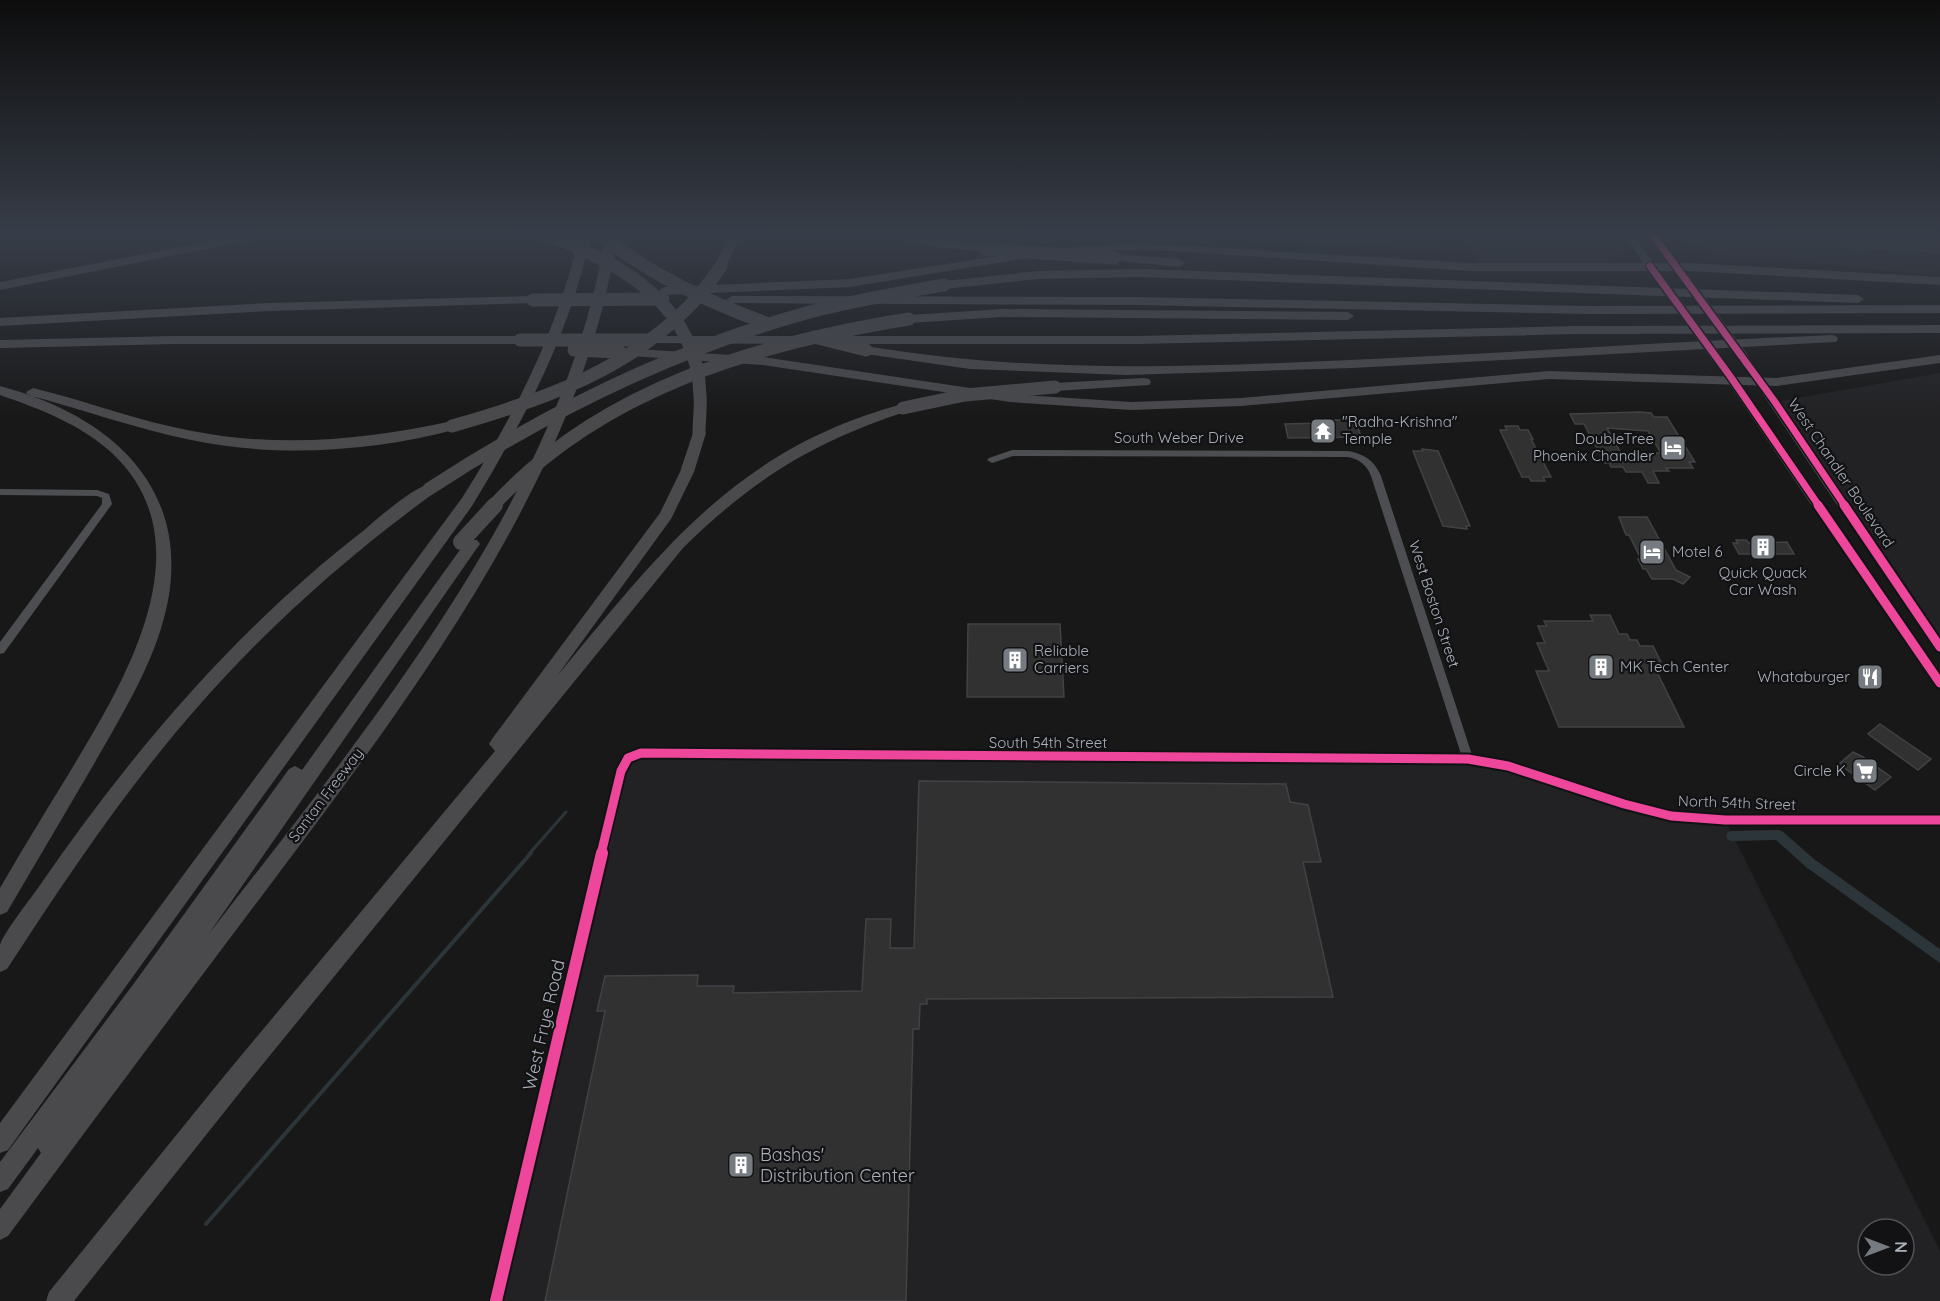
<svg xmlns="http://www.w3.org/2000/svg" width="1940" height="1301" font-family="Quicksand,sans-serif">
<rect width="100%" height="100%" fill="#181818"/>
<path fill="#222224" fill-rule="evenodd" d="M1464,235H1617L1626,248L1625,253L1605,264H1479Z
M1661,235H1940V276L1715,254L1696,245Z
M1940,373V647L1775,402Z
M641,753L1468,759L1623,804L1725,820L1940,1251V1301H497L628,758ZM1868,1229H1904V1265H1868Z"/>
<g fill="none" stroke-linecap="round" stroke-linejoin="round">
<path stroke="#2b353a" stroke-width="2" d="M1120,235L1435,245"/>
<path stroke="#2b353a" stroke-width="3" d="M529,854L566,812"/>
<path stroke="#2b353a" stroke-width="4" d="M206,1224L531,853"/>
<path fill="#2b353a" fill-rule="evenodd" d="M1778,830L1782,831L1814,859L1940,949V963L1806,867L1776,840L1732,841L1728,840L1726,836L1728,832L1732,831Z"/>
</g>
<path fill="#313132" stroke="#404244" stroke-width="1.5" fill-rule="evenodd" d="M1840,235L1940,242V252L1862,248L1860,251L1838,244Z
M1640,412L1651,413L1654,417H1667L1695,462H1689L1693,468H1666L1669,471H1653L1659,483H1648L1642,472H1626L1623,467H1611L1609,463H1605L1584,424H1575L1570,414ZM1607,428L1648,431L1661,453H1621Z
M1327,420H1351L1353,425H1357L1361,437L1288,438L1285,424L1319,423L1318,421Z
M1505,426H1518L1520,430H1528L1533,439H1531L1551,477H1543L1545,481H1531L1529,477H1522L1500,430H1507Z
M1422,449L1438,451L1470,526H1466L1467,529L1443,526L1413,451H1423Z
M1619,517H1647L1676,570L1690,577L1683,584L1673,579H1652L1646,569H1643L1638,559H1641L1629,535H1626Z
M1736,540H1746L1749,543L1787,542L1794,554H1739L1733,543H1738Z
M1590,615H1610L1619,634H1627L1630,640H1637L1640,646H1653L1661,662H1652L1684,727H1559L1536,671H1549L1537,643H1545L1538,626H1547L1544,621H1593Z
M968,624H1060L1064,697H967Z
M1880,724L1931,759L1918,770L1868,734Z
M1853,752L1863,757L1891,777L1875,790L1839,764Z
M919,781L1286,784L1290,802L1308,805L1321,862H1303L1333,997L927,999V1004H920L919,1029H913L906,1301H545L605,1011H597L605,976L698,975L697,986H734L733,993L862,991L866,919H891L890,948H914Z"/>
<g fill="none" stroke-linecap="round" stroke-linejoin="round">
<path fill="#4c4e51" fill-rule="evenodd" d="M1012,450L1348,451C1364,454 1374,460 1381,476L1472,755L1508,761L1624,799L1671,811L1725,815H1940V825H1725L1671,821L1624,809L1508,771L1468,764L641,758L632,761L627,772L504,1301H488L615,771L624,755L641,748L1461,754L1371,476C1367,465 1359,459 1348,457L1013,456L992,463L987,460L989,458Z
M0,489L97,490L109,494L112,504L4,653L0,654V642L102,504V498L97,496L0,495Z"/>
<path fill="#494a4d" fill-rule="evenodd" d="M1624,235H1633L1666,281L1664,283H1658Z
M1649,235H1658L1691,280L1689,282H1683Z
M1716,354L1720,355L1940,672V689L1935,687L1711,357Z
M1743,354L1747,355L1940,636V652L1935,651L1738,357Z"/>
<path fill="#4a4a4d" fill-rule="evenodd" d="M241,235H266L261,238L0,290V282Z
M579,235H591C569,336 525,418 472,506L8,1150L0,1153V1123L462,498C514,415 558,332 579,235Z
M605,235H617C584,473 405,705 264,893C178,1007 93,1121 8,1236L0,1240V1209L41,1153L38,1148L8,1189L0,1192V1162L135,982L289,769L295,766L302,770L467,540H477L480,544L477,548L208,935C362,735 567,492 605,235Z
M729,235H741L725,269H717L715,266Z
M882,235H908L985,246L991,249L985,252L936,247Z
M1122,244L1173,245L1470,263H1688L1940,277V285L1688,271H1470L1173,251L1122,250L1062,254L1056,251L1062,248Z
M1036,250L1040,252V256L850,287L664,295L658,291L664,287L850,279Z
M1114,254L1179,259L1185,263L1179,267L1110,260L1108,258Z
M1140,269L1858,295L1864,299L1858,303L1140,277L1038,279L944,289L938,285L944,281L1038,271Z
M533,296L539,300L537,303L269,311L0,326V318L269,303Z
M732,296L1138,297L1591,306L1940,305V313L1591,314L1138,305L728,303L726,300Z
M1002,309L1348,312L1354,316L1348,320L1002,317L909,323L903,319L909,315Z
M1940,325V333L1576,334L1137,344H831L825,340L831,336H1137L1576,326Z
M1832,335L1836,336L1838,339L1836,342L1352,368L1126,375L970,369L866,354L860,350L866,346C1019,372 1172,368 1327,361C1495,354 1663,342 1832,335Z
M175,336H520L526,340L520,344H175L0,348V340Z
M650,336H799L805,340L799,344L646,343L644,340L646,337Z
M621,348L763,357L1010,394L1131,402L1241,398L1549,371L1776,378L1940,355V363L1776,386L1549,379L1241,406L1131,410L1010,402L763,365L616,355L615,352L616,349Z
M1144,378L1149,379L1151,382L1149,385L1055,391L1048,387L1055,383Z
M0,386C102,413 187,479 169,595C159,656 124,711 94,764C65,813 36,863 7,912L0,915V888C22,850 45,812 68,775C122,686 210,545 112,453C80,424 40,409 0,395Z
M33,388C87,401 138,421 192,431C279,448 366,440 452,421L459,426L457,429C372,452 277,458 191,440C136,429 82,409 28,395L26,392Z
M903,404L910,408L908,411C815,441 753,479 683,548L241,1091L74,1301H46L49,1292L225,1075L495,751L489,744L492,739L660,513L680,472L694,430L699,428L706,433L694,472L671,519L557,676C661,551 737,448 903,404Z
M429,484L436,489L434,493C349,555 272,623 202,702C129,784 67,877 7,969L0,972C0,964 0,952 0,945C3,934 30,899 38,888C130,754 234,631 363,531C378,518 411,489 429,484Z"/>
<path stroke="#494a4d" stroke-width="10" d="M1686,280L1743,357
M1661,281L1716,357"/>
<path stroke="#4a4a4d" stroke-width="13" d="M546,235C621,262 698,306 700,396C701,408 699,421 699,433
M601,235C652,276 708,302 769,324
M985,249L1114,258
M533,300L663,299
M814,337L866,350
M520,340H650
M574,350L620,352
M903,408L965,395L1055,387
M452,426C541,401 632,369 696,299C705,289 713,277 721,266
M429,489C547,412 670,351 806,313C851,301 898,293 944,285
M493,506C600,389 758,343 909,319"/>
<path stroke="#4a4a4d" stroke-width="16" d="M461,542L495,505"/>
<defs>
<path id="cycleway-far2" d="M1653,235L1775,402L1845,506
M1650,266L1730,376L1819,506"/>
<path id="cycleway-far1" d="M1818,505L1940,683
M1844,505L1940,647
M601,854L621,771L628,758L641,753L1468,759L1508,766L1624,804L1671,816L1725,820H1940"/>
<path id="cycleway" d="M496,1301L602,853"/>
</defs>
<use href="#cycleway-far2" stroke="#121214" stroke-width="10"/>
<use href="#cycleway-far1" stroke="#121214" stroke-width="13"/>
<use href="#cycleway" stroke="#121214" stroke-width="16"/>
<use href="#cycleway-far2" stroke="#ed469a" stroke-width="7"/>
<use href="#cycleway-far1" stroke="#ed469a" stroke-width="9"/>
<use href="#cycleway" stroke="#ed469a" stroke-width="12"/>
</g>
<linearGradient id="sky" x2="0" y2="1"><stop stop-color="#0d0d0d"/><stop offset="0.56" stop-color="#373d48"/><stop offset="1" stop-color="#373d48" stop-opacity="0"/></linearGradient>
<rect width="1940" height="418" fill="url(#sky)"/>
<defs>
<symbol id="temple-square" viewBox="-11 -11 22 22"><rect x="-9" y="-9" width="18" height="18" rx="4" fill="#767b81" stroke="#121214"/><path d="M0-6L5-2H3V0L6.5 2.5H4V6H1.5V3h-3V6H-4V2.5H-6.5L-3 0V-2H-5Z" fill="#fff"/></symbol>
<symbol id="hotel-square" viewBox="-11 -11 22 22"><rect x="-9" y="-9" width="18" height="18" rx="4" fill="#767b81" stroke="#121214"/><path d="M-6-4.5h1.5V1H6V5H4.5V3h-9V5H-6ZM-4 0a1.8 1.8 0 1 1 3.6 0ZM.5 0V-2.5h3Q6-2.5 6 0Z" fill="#fff"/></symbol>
<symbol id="building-square" viewBox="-11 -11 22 22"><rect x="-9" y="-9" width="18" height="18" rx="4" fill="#767b81" stroke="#121214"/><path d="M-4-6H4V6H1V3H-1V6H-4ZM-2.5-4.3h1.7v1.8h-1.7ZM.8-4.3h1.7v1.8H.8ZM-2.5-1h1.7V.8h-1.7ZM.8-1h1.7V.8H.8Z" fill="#fff"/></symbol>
<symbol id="restaurant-square" viewBox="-11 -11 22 22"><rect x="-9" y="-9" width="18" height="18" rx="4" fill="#767b81" stroke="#121214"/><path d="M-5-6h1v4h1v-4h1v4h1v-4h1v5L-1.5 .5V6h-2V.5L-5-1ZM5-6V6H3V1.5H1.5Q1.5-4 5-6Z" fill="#fff"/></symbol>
<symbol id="supermarket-square" viewBox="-11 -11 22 22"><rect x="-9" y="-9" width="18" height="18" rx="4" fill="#767b81" stroke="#121214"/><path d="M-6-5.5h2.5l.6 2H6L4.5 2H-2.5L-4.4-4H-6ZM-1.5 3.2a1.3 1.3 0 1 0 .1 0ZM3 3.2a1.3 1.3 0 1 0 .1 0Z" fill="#fff"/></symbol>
</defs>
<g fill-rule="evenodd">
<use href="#temple-square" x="1308" y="416" width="30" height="30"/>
<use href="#hotel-square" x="1658" y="433" width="30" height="30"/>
<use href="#building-square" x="1748" y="532" width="30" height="30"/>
<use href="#hotel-square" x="1637" y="537" width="30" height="30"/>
<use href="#building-square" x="1000" y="645" width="30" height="30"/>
<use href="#building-square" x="1586" y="652" width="30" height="30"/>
<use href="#restaurant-square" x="1855" y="662" width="30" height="30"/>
<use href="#supermarket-square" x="1850" y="756" width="30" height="30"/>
<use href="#building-square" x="726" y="1150" width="30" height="30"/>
</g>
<g text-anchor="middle" stroke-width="4.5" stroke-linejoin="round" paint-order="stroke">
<g font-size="15" fill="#a9b0b9" stroke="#121214" text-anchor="start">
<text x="1342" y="427">"Radha-Krishna"<tspan x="1342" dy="17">Temple</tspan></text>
<text x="1654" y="444" text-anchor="end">DoubleTree<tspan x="1654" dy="17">Phoenix Chandler</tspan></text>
<text x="1672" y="557">Motel 6</text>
<text x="1763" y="578" text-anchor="middle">Quick Quack<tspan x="1763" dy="17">Car Wash</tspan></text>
<text x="1034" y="656">Reliable<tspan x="1034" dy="17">Carriers</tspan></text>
<text x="1620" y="672">MK Tech Center</text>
<text x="1850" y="682" text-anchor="end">Whataburger</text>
<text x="1846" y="776" text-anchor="end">Circle K</text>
</g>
<g font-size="15" fill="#a9b0b9" stroke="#121214">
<text x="1179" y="443">South Weber Drive</text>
<text transform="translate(1841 473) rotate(56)" y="5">West Chandler Boulevard</text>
<text transform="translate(1434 604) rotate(72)" y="5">West Boston Street</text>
<text x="1048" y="748">South 54th Street</text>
<text transform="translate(326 795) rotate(-53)" y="5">Santan Freeway</text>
<text transform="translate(1737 803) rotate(2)" y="5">North 54th Street</text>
</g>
<g font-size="18" fill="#a9b0b9" stroke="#121214">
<text transform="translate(544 1025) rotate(-77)" y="6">West Frye Road</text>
</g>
<g font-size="18" fill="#a9b0b9" stroke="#121214" text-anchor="start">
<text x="760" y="1161">Bashas'<tspan x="760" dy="21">Distribution Center</tspan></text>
</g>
</g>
<g transform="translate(1886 1247) rotate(90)"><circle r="28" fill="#121214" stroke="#4e5156" stroke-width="1.5"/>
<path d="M0-4.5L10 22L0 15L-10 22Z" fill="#767b81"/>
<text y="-9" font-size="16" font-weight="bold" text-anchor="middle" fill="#a9b0b9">N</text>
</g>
</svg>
